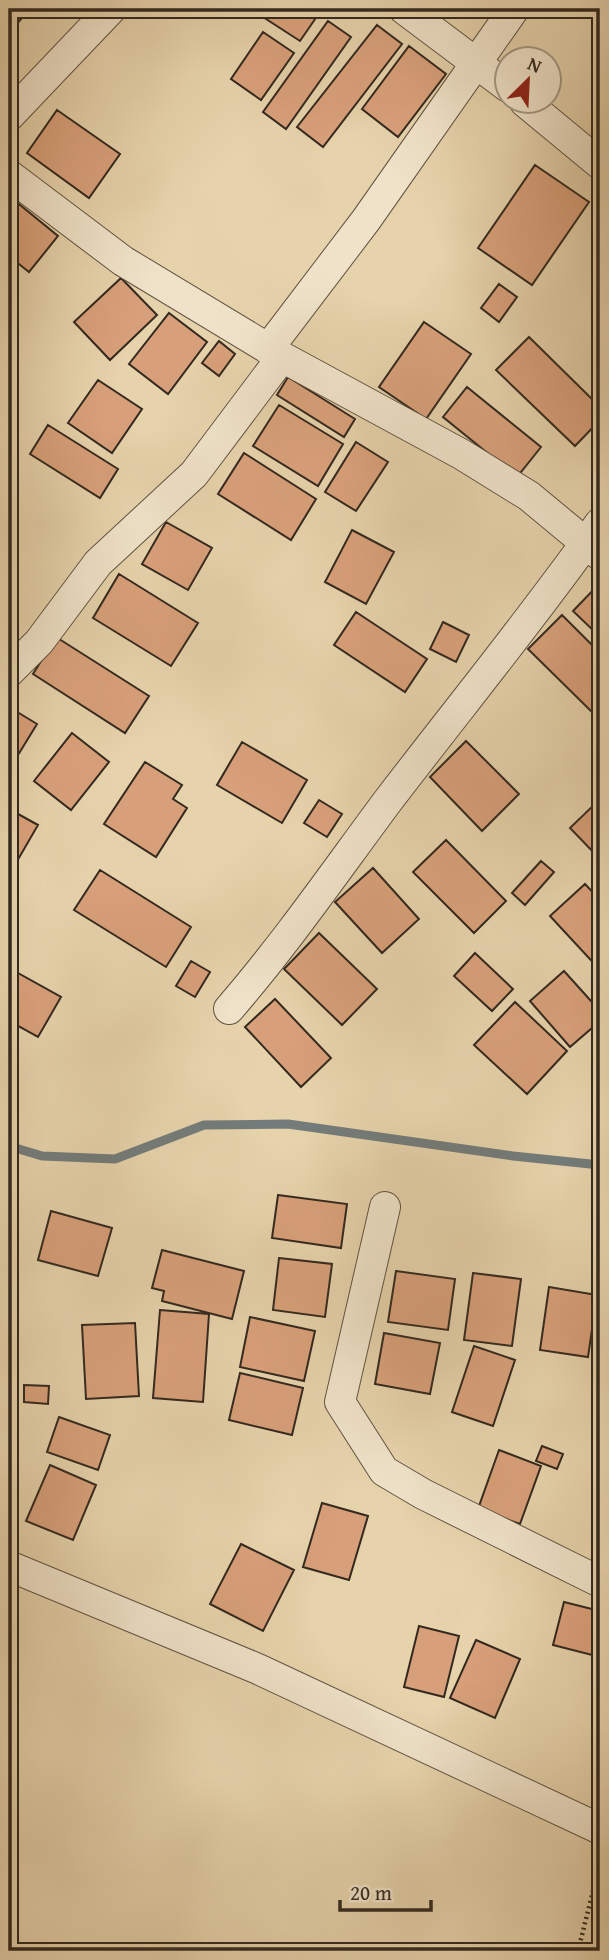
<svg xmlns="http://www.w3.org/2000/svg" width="609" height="1960" font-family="'Gentium Book Plus',serif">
<rect width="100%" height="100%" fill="#e6d2ab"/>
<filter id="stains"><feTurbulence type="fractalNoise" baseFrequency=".00286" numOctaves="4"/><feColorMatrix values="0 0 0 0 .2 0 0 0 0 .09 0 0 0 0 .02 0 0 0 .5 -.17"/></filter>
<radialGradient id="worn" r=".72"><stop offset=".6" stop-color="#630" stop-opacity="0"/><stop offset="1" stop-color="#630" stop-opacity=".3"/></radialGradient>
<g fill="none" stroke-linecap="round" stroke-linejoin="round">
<path stroke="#737c7a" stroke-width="9" d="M9,1146L42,1156L115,1159L204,1125L288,1124L513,1156L600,1165"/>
</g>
<path fill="#d8a07a" stroke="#33291f" stroke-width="2" d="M9,9L29,10L9,33Z
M269,9H322L300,41L263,17Z
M328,21L351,37L286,129L263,112Z
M377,25L402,44L323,147L297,127Z
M263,32L294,53L261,100L231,79Z
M409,46L446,74L398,137L362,109Z
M57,110L120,154L89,198L27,153Z
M535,165L589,202L532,285L478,248Z
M9,196L58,236L29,272L9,256Z
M121,278L157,315L110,360L74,322Z
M499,284L517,297L499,322L481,308Z
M169,313L207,342L168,394L129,364Z
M424,322L471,354L426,419L379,387Z
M529,337L600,407V420L575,446L496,370Z
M219,341L235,354L219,376L202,363Z
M288,377L355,419L344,437L277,395Z
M98,380L142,409L112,453L68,423Z
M467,387L541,447L517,477L443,417Z
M279,405L343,444L318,486L253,446Z
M48,425L118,469L100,498L30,454Z
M356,442L388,462L356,511L325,492Z
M244,453L316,499L291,540L218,494Z
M166,522L212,548L188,590L142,564Z
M352,530L394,552L366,604L325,582Z
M119,574L198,623L171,666L93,618Z
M600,583V637L573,611Z
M356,612L427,659L405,692L334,645Z
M562,615L600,653V709L595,715L528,649Z
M443,622L469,635L456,662L430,649Z
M56,637L149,696L125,733L33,674Z
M9,707L37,724L10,768L9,767Z
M72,733L109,762L71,810L34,781Z
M466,741L519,794L482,831L430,777Z
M242,742L307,780L282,823L217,785Z
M145,762L182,785L173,799L187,808L156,857L104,824Z
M600,799V859L570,828Z
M319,800L342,814L327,837L304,823Z
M9,809L38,825L16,863L9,859Z
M446,840L506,901L474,933L413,872Z
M541,861L554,872L525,905L512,893Z
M373,868L419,919L382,953L335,902Z
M100,870L191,927L166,967L74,910Z
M585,884L600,900V970L550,916Z
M319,933L377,989L342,1025L284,969Z
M475,953L513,989L492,1011L454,976Z
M191,961L210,972L195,997L176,986Z
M9,968L61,997L38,1037L9,1021Z
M564,971L600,1011V1021L570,1047L530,1001Z
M275,999L331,1058L301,1087L245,1027Z
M515,1002L567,1051L527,1094L474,1045Z
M278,1195L347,1204L341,1248L272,1238Z
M51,1211L112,1228L98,1276L38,1260Z
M162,1250L244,1271L232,1319L162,1301L164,1291L152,1288Z
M279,1258L332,1264L325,1317L273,1310Z
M396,1271L455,1279L448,1330L388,1322Z
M473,1273L521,1279L512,1346L464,1340Z
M549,1287L597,1295L588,1357L540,1350Z
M160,1310L209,1314L203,1402L153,1398Z
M250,1317L315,1331L304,1381L240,1367Z
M135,1323L139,1396L86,1399L82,1325Z
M384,1333L440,1343L430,1394L375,1384Z
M474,1346L515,1360L493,1426L452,1412Z
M240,1373L303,1388L292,1435L229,1420Z
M24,1385L49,1386L48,1404L24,1402Z
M59,1417L110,1435L98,1470L47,1452Z
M542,1446L563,1454L557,1469L536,1461Z
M499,1450L541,1466L520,1524L478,1509Z
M50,1465L96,1485L73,1540L26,1521Z
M322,1503L368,1516L349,1580L303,1567Z
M241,1544L294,1570L263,1631L210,1604Z
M564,1602L600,1611V1657L553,1645Z
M419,1626L459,1636L444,1697L404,1687Z
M476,1640L520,1659L495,1718L450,1698Z"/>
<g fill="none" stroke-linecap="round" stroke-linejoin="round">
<defs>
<path id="street" d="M404,9L508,87
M525,102L600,164
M9,116L111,9
M9,175L123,261L282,357L461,454L529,496L600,555
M268,349L366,220L514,9
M9,672L39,642L98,563L194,474L282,357
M229,1009C286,943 335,872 387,802C458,709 532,619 600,523
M385,1207L340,1402L384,1471L423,1494L600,1582
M9,1566L258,1669L600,1829"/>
</defs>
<use href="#street" stroke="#605342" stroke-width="32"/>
<path stroke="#33291f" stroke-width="4.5" stroke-dasharray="2 3.5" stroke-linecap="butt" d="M578,1951L600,1863"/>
<use href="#street" stroke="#efe2c8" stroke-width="30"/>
</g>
<rect width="609" height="1960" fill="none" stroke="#e6d2ab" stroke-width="35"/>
<rect x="10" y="10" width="588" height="1939" fill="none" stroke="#33291f" stroke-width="3.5"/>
<rect x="18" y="18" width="574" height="1925" fill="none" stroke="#33291f" stroke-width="2"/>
<g transform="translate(528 80) rotate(24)"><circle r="33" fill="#efe2c8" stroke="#a49884" stroke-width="2"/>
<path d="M0-5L12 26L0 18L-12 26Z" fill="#8f2418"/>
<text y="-10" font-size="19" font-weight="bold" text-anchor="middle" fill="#33291f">N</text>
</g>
<path d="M340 1900v10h91v-10" fill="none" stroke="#33291f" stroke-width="3.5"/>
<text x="350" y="1900" font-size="21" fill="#33291f" stroke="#efe2c8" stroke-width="5" paint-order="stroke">20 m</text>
<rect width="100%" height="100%" filter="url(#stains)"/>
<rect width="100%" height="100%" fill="url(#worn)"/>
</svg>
